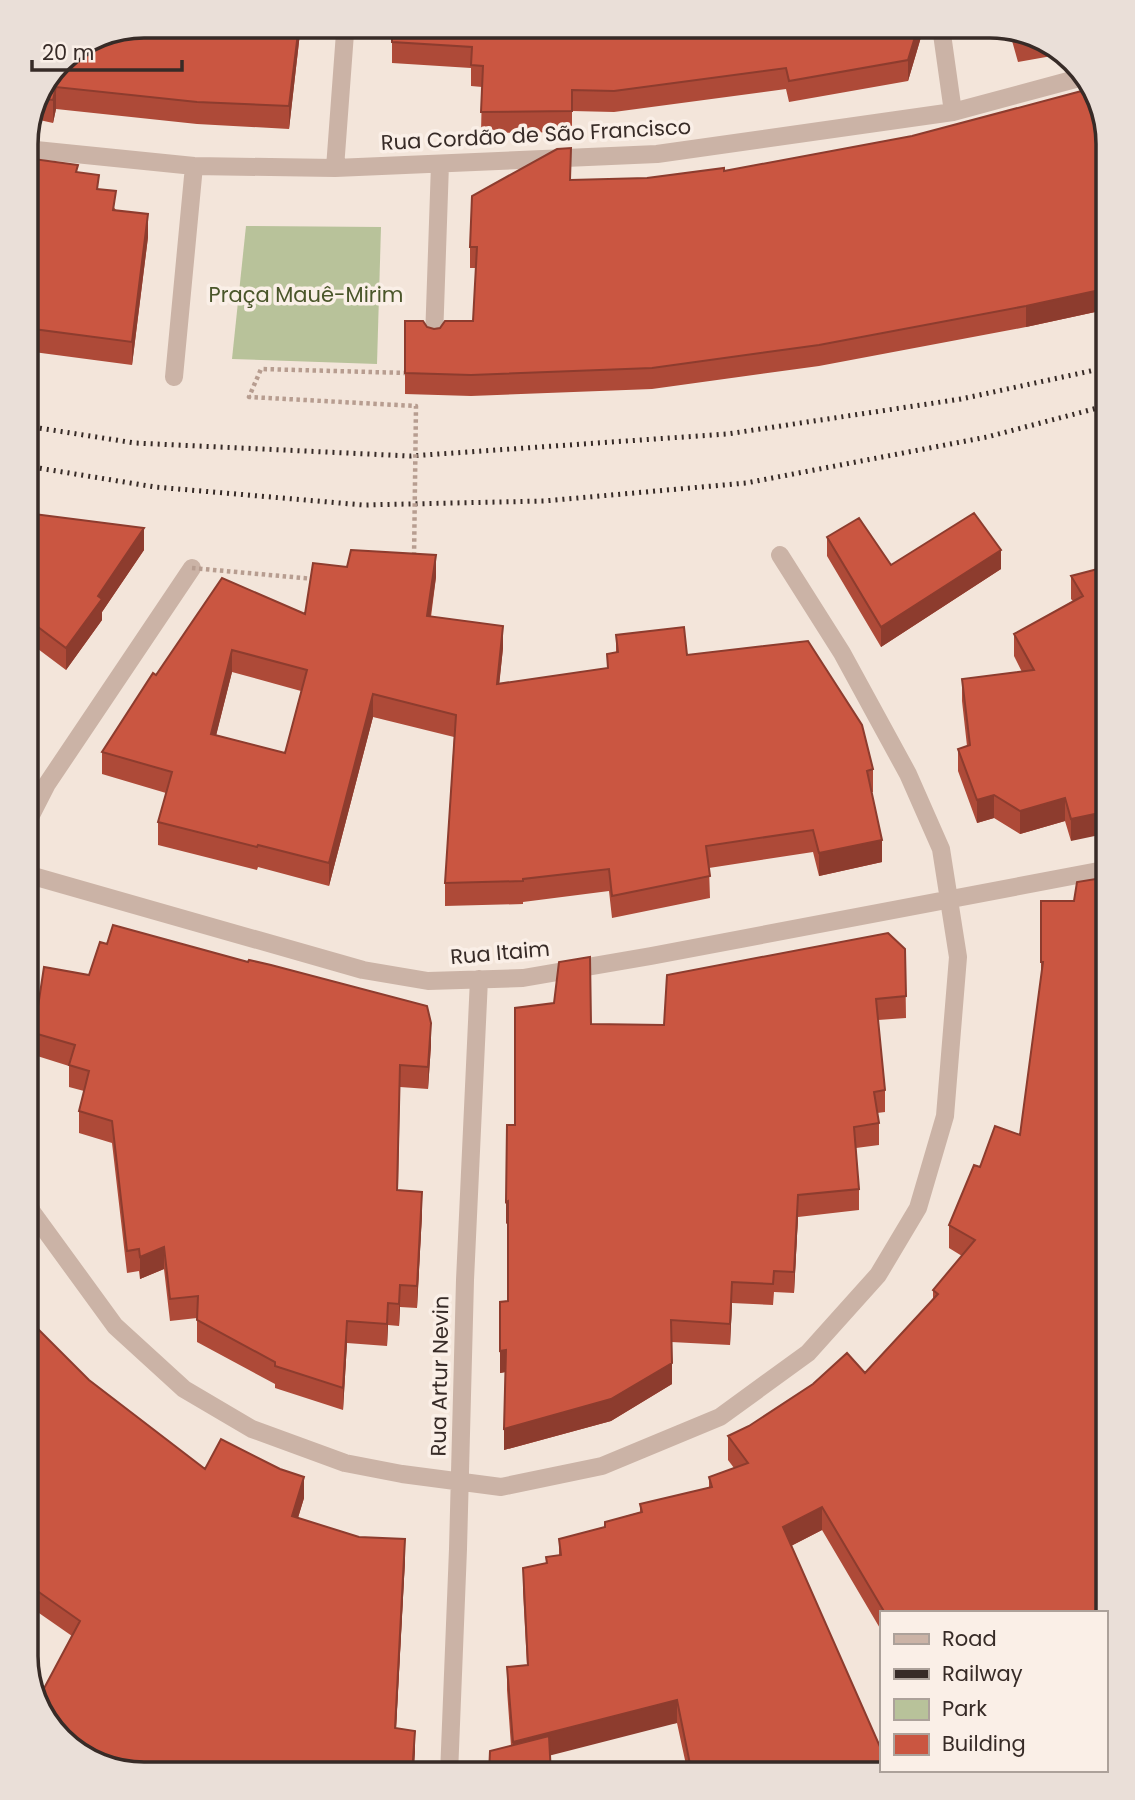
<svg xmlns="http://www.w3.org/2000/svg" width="1135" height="1800" font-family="Poppins,sans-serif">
<rect width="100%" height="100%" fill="#f3e5da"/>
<path fill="#b8c29a" d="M246,226L381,227L377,364L232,359Z"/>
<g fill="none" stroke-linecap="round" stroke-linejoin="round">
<path stroke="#cbb3a6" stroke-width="18" d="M941,27L953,112
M26,149L194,166L335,168L657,154L953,112L1083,77
M335,168L345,33
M434,339L440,164
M174,377L194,166
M26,825L47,784L192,568
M26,874L363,970L428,981L523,978L651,956L1109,869
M26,1195L32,1212L115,1326L184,1389L252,1429L345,1463L402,1474L501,1487L602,1466L720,1417L808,1353L878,1275L918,1208L945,1116L958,957L941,849L908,774L842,653L780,555
M449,1774L458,1549L465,1280L479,979"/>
<path stroke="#372b27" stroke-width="5" stroke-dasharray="2 5" stroke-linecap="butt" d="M26,426L135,443L410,456L727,434L961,399L1109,367
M26,466L155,487L363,505L544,501L746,483L987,437L1109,405"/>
<path stroke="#b79d90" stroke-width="4.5" stroke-dasharray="3.5 3.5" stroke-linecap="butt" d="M407,373L261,369L249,397L416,406L414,559
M192,568L314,579"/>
</g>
<path fill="#ae4a38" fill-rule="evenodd" d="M924,27L908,81L789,102L786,89L614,112L572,111V132L481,133L482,87L471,86V68L392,63V32Z
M1009,30L1057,46L1063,54L1018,62Z
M300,33L289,129L197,124L56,109L53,123L35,119L61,61Z
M912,136L1109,144V309L1026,327L819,366L652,389L471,396L405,394V321L434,329L473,321L476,268H470V247L571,180L647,178L724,171Z
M26,158L78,172L99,189L116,210L148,237L132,365L26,351Z
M26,513L144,550L102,612V620L66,670L26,640Z
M827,537L891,565L1001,569L881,647L827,556Z
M1109,566L1071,841L1065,821L1020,834L994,818L977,823L958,771V749L967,746L962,701V679L1022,672L1014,656V634L1073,601L1071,599V576Z
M436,577L431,617L503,648L499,684L607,668V654L616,653V635L687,655L873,769V792H872L882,862L819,876L813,852L709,868L710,898L612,918L609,891L523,902V904L445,906V883L454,737L373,717L329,886L258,867L257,870L158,845V822L166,793L102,774V752L156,675L305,614ZM232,672L301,691L285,753L216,735Z
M1041,901L1105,1613H881V1630L822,1530L791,1546L892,1774H688L677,1723L511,1746L507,1690V1667L527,1665L523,1591V1568L546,1564V1557L559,1555V1539L605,1528V1522L640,1512V1504L709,1488V1477L734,1468L728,1460V1436L865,1373L933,1300V1290L962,1256L949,1248V1225L980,1167L1020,1135L1041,978Z
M905,949L906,1018L878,1020L885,1090V1112L877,1113L879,1123V1145L856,1148L859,1189V1210L798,1217L794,1293L774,1292L773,1305L732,1303L730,1345L671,1342L672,1384L611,1421L504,1450L505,1372L500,1373L508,1301V1222L506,1224L591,1024L664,1025Z
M34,1033L431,1045L428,1089L400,1087L398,1190L422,1214L417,1308L400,1307L399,1326L388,1325L387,1346L347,1343L343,1410L275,1388V1384L197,1342V1318L170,1321L164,1269L140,1279L139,1271L127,1273L112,1143L79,1133V1111L84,1091L69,1087V1066L34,1055Z
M26,1317L89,1380L205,1469L304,1498L298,1518L405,1560L396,1728L415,1752L41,1694L72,1636L26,1604Z"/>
<path fill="#8d3c2e" d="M918,27H924L908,81V60Z
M985,27H999L1003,28L985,33Z
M298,33H300L289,129V106Z
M56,87V109L53,123V100Z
M148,214V237L132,365V342Z
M1109,288V309L1026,327V306Z
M144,528V550L102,612V620L66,670V648L98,596Z
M1001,550V569L881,647V627Z
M436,555V577L427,639V616Z
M503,626V648L497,706V684Z
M232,650V672L211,756V734Z
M373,694V717L329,886V863Z
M994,795V818L977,823V800Z
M1065,798V821L1020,834V811Z
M1109,811V833L1071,841V819Z
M882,840V862L819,876V853Z
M431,1023V1045L428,1089V1067Z
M422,1192V1214L417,1308V1286Z
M798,1195V1217L794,1293V1272Z
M508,1201V1222L506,1224V1202Z
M164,1247V1269L140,1279V1257Z
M732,1282V1303L730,1345V1324Z
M400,1285V1307L399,1326V1304Z
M388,1303V1325L387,1346V1324Z
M347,1321V1343L343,1410V1388Z
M506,1350V1372L500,1373V1351Z
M672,1363V1384L611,1421L504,1450V1429Z
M304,1477V1498L292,1537V1516Z
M822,1507V1530L783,1550V1527Z
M405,1539V1560L395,1749V1728Z
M677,1700V1723L513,1765V1742Z
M415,1731V1752L414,1774H412Z
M737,1763V1774H698Z"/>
<path fill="#ca5641" stroke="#8d3c2e" stroke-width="2" fill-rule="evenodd" d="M918,27L908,60L789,81L786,68L614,91L572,90V111L481,112L483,66L471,65L472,47L392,42V32Z
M1015,32L1033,38L1018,41Z
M298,33L289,106L197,102L56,87L53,100L44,99L61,61L100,35Z
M1093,88L1096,92L1109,144V288L1026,306L819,345L652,368L471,375L405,373V321H423L427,327L434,329L440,328L445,321H473L477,247H470L472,196L557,149L571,148L570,180L647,178L724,168V171L912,136Z
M26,158L78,165L76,172L99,175L97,189L116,191L113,210L148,214L132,342L26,328Z
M26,513L144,528L98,596L102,599L66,648L26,618Z
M974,513L1001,550L881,627L827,537L859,518L891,565Z
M351,550L436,555L427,616L503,626L497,684L608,668L607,654L618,652L616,635L684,627L687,655L808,641L862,725L873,769L867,771L882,840L819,853L813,830L706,846L710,876L612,896L609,869L523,879V881L445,883L456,715L373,694L329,863L258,845L257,847L158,822L172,772L102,752L153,673L156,675L222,578L305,614L313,563L347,567ZM232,650L307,670L285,753L211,734Z
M1109,566V811L1071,819L1065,798L1020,811L994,795L977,800L958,749L970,745L962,679L1034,670L1014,634L1083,596L1071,576Z
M1102,878H1109V1656L1106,1661L1107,1662L1105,1668V1613H885L822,1507L783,1527L881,1749V1770H891L892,1774H739L737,1763L698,1774H692L677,1700L513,1742L507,1667L528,1665L523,1568L547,1563L546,1557L561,1555L559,1539L605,1527V1522L642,1512L640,1504L712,1487L709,1477L748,1463L728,1436L749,1426L813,1384L847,1353L865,1373L938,1294L933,1290L975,1240L949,1225L974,1165L980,1167L995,1126L1020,1135L1043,962H1041V901H1074L1077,882Z
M113,925L248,962L249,960L271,965L427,1006L431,1023L428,1067L400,1065L397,1190L422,1192L417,1286L400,1285L399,1304L388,1303L387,1324L347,1321L343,1388L275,1366V1362L197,1320L198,1296L170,1299L164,1247L140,1257L139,1249L127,1251L112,1121L79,1111L89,1071L69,1065L75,1045L34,1033L44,967L89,975L100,942L107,944Z
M888,933L905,949L906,996L876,999L885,1090L874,1092L879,1123L854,1127L859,1189L798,1195L794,1272L774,1271L773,1284L732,1282L730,1324L671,1320L672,1363L611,1399L504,1429L506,1350L500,1351V1302L508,1301V1201L506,1202L507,1125H515V1008L554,1003L559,962L590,957L591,1024L664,1025L667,975Z
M26,1317L89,1380L205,1469L221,1439L280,1469L304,1477L292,1516L359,1537L405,1539L395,1728L415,1731L412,1774H137L79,1754L39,1708L34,1689L41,1694L80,1621L26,1583Z
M549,1736L551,1774H489L490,1751Z"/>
<g text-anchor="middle" stroke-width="7" stroke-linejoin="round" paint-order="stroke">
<g font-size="21" fill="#372b27" stroke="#faefe7">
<text transform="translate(536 135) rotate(-3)" y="7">Rua Cordão de São Francisco</text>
<text transform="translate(500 953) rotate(-5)" y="7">Rua Itaim</text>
<text transform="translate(440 1376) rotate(-89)" y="7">Rua Artur Nevin</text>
</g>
<g font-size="21" fill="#4a562a" stroke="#faefe7">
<text x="306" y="302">Praça Mauê-Mirim</text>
</g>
</g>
<path d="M0 0H1135V1800H0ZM144 38H990A106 106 0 0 1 1096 144V1656A106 106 0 0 1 990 1762H144A106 106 0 0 1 38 1656V144A106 106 0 0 1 144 38Z" fill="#eadfd8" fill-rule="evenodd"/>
<path fill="none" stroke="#372b27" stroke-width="3.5" d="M144 38H990A106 106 0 0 1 1096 144V1656A106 106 0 0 1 990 1762H144A106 106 0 0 1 38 1656V144A106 106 0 0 1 144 38Z"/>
<rect x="880" y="1611" width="228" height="161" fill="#faefe7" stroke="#aca19a" stroke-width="2"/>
<rect x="894" y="1634" width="35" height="10" fill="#cbb3a6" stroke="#aca19a" stroke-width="2"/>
<text x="942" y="1646" font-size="21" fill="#372b27">Road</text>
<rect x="894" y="1669" width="35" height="10" fill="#372b27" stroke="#aca19a" stroke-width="2"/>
<text x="942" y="1681" font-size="21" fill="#372b27">Railway</text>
<rect x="894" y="1699" width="35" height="21" fill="#b8c29a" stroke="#aca19a" stroke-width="2"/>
<text x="942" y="1716" font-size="21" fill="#372b27">Park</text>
<rect x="894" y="1734" width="35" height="21" fill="#ca5641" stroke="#aca19a" stroke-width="2"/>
<text x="942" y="1751" font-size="21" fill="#372b27">Building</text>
<path d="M32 60v10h150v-10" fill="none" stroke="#372b27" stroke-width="3.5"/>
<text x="42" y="60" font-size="21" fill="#372b27" stroke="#faefe7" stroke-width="5" paint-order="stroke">20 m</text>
</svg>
